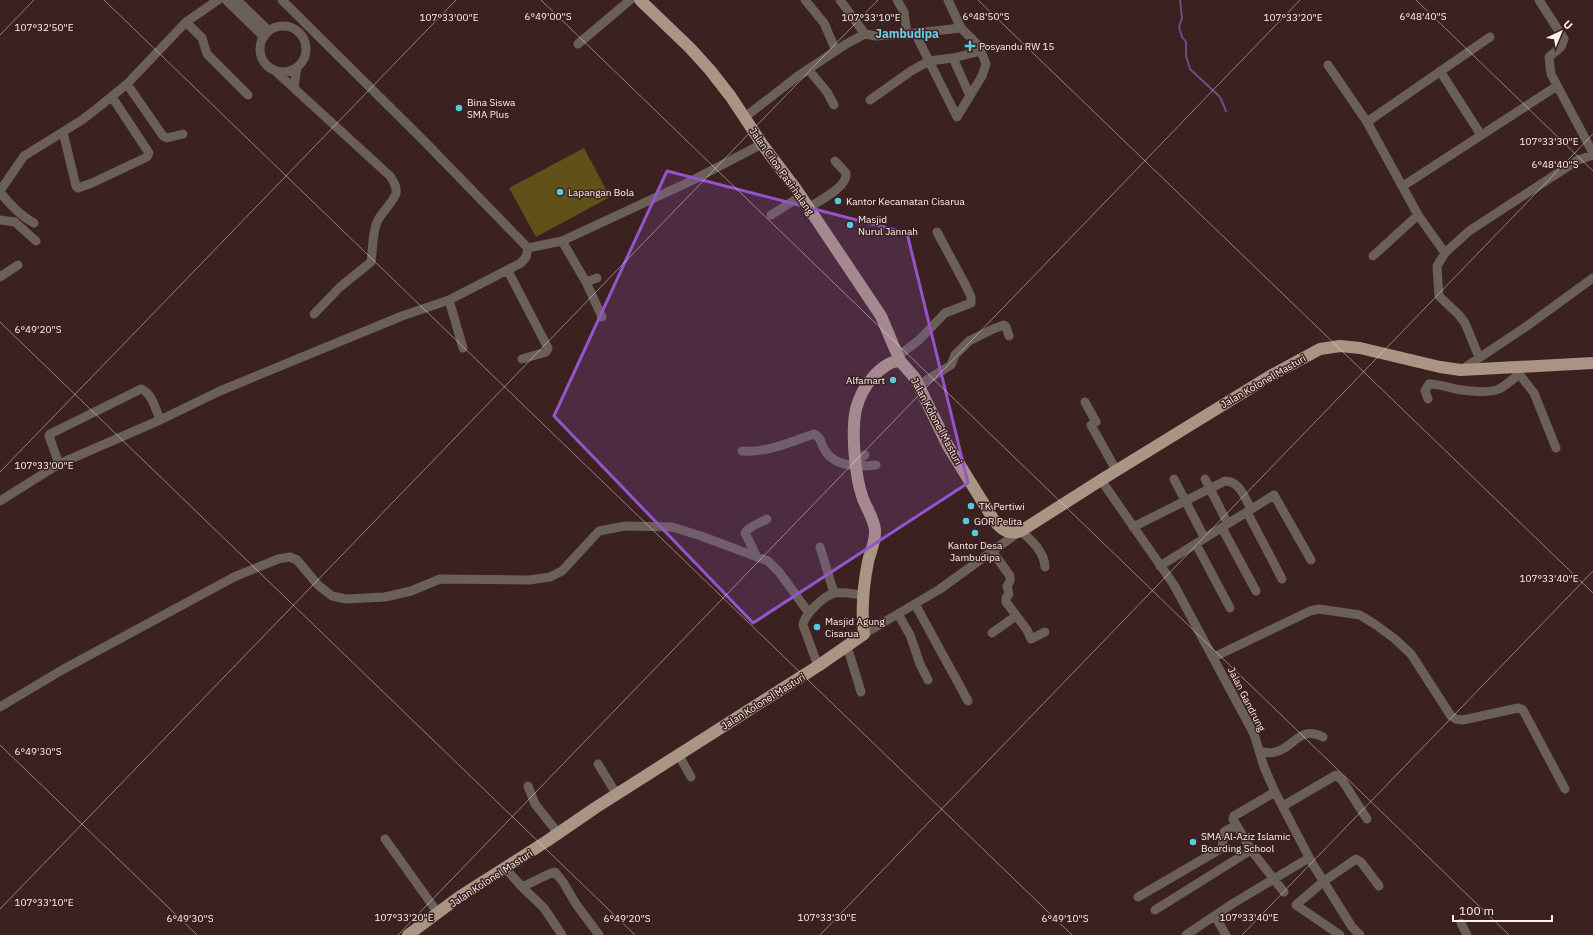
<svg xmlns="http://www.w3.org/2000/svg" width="1593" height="935" font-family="'IBM Plex Sans',sans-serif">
<rect width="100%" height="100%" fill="#3b211f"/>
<path fill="#5f5118" d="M584,148L610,197L536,237L509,188Z"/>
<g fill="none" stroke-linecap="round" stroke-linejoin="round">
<path stroke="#78498a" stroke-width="2" d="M1180,0L1182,18L1179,27L1182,37L1186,42V56L1190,69L1220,97L1226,111"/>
<path stroke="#6a6057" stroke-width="9" d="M226,0L264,37
M237,0L269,31
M805,0L824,23L836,51
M840,0L865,34
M897,0L904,12L907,34
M948,0L961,28
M1539,0L1564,39L1561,47L1549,57L1551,74L1593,153
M186,22L202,38L207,54L248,95
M260 49a23 23 0 1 1 46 0a23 23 0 1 1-46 0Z
M578,44L630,0
M953,58L970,96
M1328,65L1367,122L1418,215L1445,253L1437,266L1439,296L1459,315L1465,323L1479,357
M273,69L390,176C394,182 397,187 396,193C394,202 381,212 377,222C372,234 373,249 371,262L340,287L314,314
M808,69L827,92L834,105
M1440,71L1481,135
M127,84L163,136L167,138L183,134
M294,87L297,67
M870,100L911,71L929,61L953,58L981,51
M745,117L798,76L846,44L865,34L876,36L907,34L961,28L977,44L981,51L986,64L982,76L957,117L915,33
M1367,122L1490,37
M63,132L76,186L78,188L92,183L147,157L149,153L112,97
M1403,186L1557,86
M0,191L24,156L82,120L100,106L127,84L186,22L218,0
M0,192C10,205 21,216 34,223
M808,208C819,201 848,187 846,173L835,161
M771,215L801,196
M0,220L15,222L36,241
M562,241L586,282L597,278
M528,248L562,241L691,181L762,144
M1445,253L1469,231L1578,160L1593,155
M1373,256L1418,215
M508,271L548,348L546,352L522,359
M0,277L18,265
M586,282L602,317
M449,300L463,348
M898,356L919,340L945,313L971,303V297L966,286L937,232
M1461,370L1524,328L1593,278
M1516,370L1534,393L1556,448
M919,385L951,365L955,355L969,341L993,329L1004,325L1006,327L1009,336
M1428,399L1425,391L1429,384C1438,384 1447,387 1456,389C1468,391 1488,394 1499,389C1507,385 1513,379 1519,374
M1085,402L1096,422L1091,425L1116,470
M742,451C767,453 790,442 814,434C821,437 821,443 824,449C834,467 859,467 876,465
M856,462L865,455
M59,464L49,436L50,434L141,389C152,393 156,410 160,420
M1174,479L1203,535
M1205,479L1226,520
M1101,480L1174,585L1254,734L1264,767L1275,792L1312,863L1352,927L1360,935
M0,501L59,464L160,420L220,391L402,316L449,300L521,263L526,257L528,248L425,142L282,0
M1247,512L1282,579
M1133,527L1225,481C1239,481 1244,496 1250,507
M1222,528L1256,591
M1021,531C1032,541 1044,551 1045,567
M1196,544L1230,608
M820,547L834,593
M992,551L1010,576V581L1007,586L1009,594L1006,598V602L1027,630L1031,639L1045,632
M757,557L745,533C749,526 760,523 767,519
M1160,566L1274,495L1311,560
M915,604L968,701
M898,614L910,635L920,664L928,680
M992,633L1016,616
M864,634L940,589L1019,532
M847,646L861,692
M1214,657L1310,611L1319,609L1360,615L1376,625L1395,639L1411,654L1451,716L1456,719L1463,720L1518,708L1523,710L1565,789
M818,666L803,625C804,615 824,595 835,593C844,592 854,594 863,595
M0,707L62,670L234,577L278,559L290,557L297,560L318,585L332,596L346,599L385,597L411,591L440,579L529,580L550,577L562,571L599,531L625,526L672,527L701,536L768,561L779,572L809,613
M1259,751C1264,752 1269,754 1275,752C1295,748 1298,725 1323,737
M678,754L691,777
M598,764L617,795
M528,786L535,804L558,833
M1275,792L1234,816L1233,819L1251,850L1284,892
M1283,806L1336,775L1342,780L1367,819
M385,839L438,913
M505,868L522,887L549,874L555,872L563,882L576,904L599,935
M522,887L544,908L562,935
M1138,897L1222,848L1224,832L1236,825
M1155,910L1251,850
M1215,916L1226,935
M1461,923L1467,935
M1186,935L1232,904L1309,858
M1340,935L1296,905L1324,881L1356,859L1361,862L1379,886"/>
<path stroke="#aa9584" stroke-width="12" d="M640,0L690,48L710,70L731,97L762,144L796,189L881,316L900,361L915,378L948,446L992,517C999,528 1008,536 1021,531L1101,480L1270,376L1320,349L1340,346L1360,348L1440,367L1461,370L1593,363
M408,935L459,897L547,841L595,808L818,666L864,634C861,610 863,587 868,562C870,552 876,541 875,530C874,519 867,509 863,499C855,477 851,432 856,409C859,397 865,386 873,377C880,369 889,361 900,361"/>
</g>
<path fill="#9554c9" fill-opacity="0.2" stroke="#9554c9" stroke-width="3" stroke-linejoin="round" d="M667,171L907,233L968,483L753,623L554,416Z"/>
<path fill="none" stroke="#fdf2f1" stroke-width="1" stroke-opacity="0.45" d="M104,0L1072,935M541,0L1509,935M978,0L1593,593M1416,0L1593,171M0,35L34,0M0,322L635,935M0,472L456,0M0,745L197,935M0,909L878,0M398,935L1300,0M820,935L1593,134M1242,935L1593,571"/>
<g fill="#55cae0" stroke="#3b211f" stroke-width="1.5">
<path d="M968 40h4v4h4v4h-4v4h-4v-4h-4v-4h4z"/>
<circle cx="459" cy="108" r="4"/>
<circle cx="560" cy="192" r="4"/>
<circle cx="838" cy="201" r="4"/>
<circle cx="850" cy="225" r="4"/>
<circle cx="893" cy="380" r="4"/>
<circle cx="971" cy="506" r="4"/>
<circle cx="966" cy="521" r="4"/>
<circle cx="975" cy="533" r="4"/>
<circle cx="817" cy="627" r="4"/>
<circle cx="1193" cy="842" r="4"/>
</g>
<g text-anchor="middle" stroke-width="3" stroke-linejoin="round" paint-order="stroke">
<g font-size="10" fill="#fdf2f1" stroke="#3b211f" text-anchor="start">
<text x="979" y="50">Posyandu RW 15</text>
<text x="467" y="106">Bina Siswa<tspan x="467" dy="12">SMA Plus</tspan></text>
<text x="568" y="196">Lapangan Bola</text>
<text x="846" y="205">Kantor Kecamatan Cisarua</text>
<text x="858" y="223">Masjid<tspan x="858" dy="12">Nurul Jannah</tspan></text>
<text x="885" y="384" text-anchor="end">Alfamart</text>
<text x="979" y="510">TK Pertiwi</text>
<text x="974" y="525">GOR Pelita</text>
<text x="975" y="549" text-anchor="middle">Kantor Desa<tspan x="975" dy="12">Jambudipa</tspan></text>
<text x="825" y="625">Masjid Agung<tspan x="825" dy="12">Cisarua</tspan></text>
<text x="1201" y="840">SMA Al-Aziz Islamic<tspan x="1201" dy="12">Boarding School</tspan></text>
</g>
<g font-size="10" fill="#fdf2f1" stroke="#3b211f">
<text transform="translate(782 171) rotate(55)" y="4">Jalan Ciloa Pasirhalang</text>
<text transform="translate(1263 381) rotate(-30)" y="4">Jalan Kolonel Masturi</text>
<text transform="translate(937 421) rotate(62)" y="4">Jalan Kolonel Masturi</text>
<text transform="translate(1247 699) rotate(63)" y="4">Jalan Gandrung</text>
<text transform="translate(763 701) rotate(-32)" y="4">Jalan Kolonel Masturi</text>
<text transform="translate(491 878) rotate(-33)" y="4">Jalan Kolonel Masturi</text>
</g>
<g font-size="12" font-weight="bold" fill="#68cfe4" stroke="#3b211f">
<text x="907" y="38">Jambudipa</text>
</g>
</g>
<g font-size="10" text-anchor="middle" fill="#fdf2f1" stroke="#3b211f" stroke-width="3" stroke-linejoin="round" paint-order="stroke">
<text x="548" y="20">6°49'00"S</text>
<text x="986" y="20">6°48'50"S</text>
<text x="1423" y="20">6°48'40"S</text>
<text x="449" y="21">107°33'00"E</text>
<text x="871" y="21">107°33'10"E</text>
<text x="1293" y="21">107°33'20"E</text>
<text x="44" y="31">107°32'50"E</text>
<text x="1549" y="145">107°33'30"E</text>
<text x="1555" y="168">6°48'40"S</text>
<text x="38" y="333">6°49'20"S</text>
<text x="44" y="469">107°33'00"E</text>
<text x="1549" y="582">107°33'40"E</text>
<text x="38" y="755">6°49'30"S</text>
<text x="44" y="906">107°33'10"E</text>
<text x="404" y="921">107°33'20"E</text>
<text x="827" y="921">107°33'30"E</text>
<text x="1249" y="921">107°33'40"E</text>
<text x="190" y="922">6°49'30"S</text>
<text x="627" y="922">6°49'20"S</text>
<text x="1065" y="922">6°49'10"S</text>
</g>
<g transform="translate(1561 32) rotate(44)" stroke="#3b211f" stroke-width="3" paint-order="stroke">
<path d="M0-3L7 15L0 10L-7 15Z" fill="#fdf2f1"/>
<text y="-6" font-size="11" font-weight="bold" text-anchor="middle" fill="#fdf2f1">U</text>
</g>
<path d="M1453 915v6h99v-6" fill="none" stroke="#fdf2f1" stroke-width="2"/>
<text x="1459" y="915" font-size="12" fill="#fdf2f1" stroke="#3b211f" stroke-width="3" paint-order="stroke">100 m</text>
</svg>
